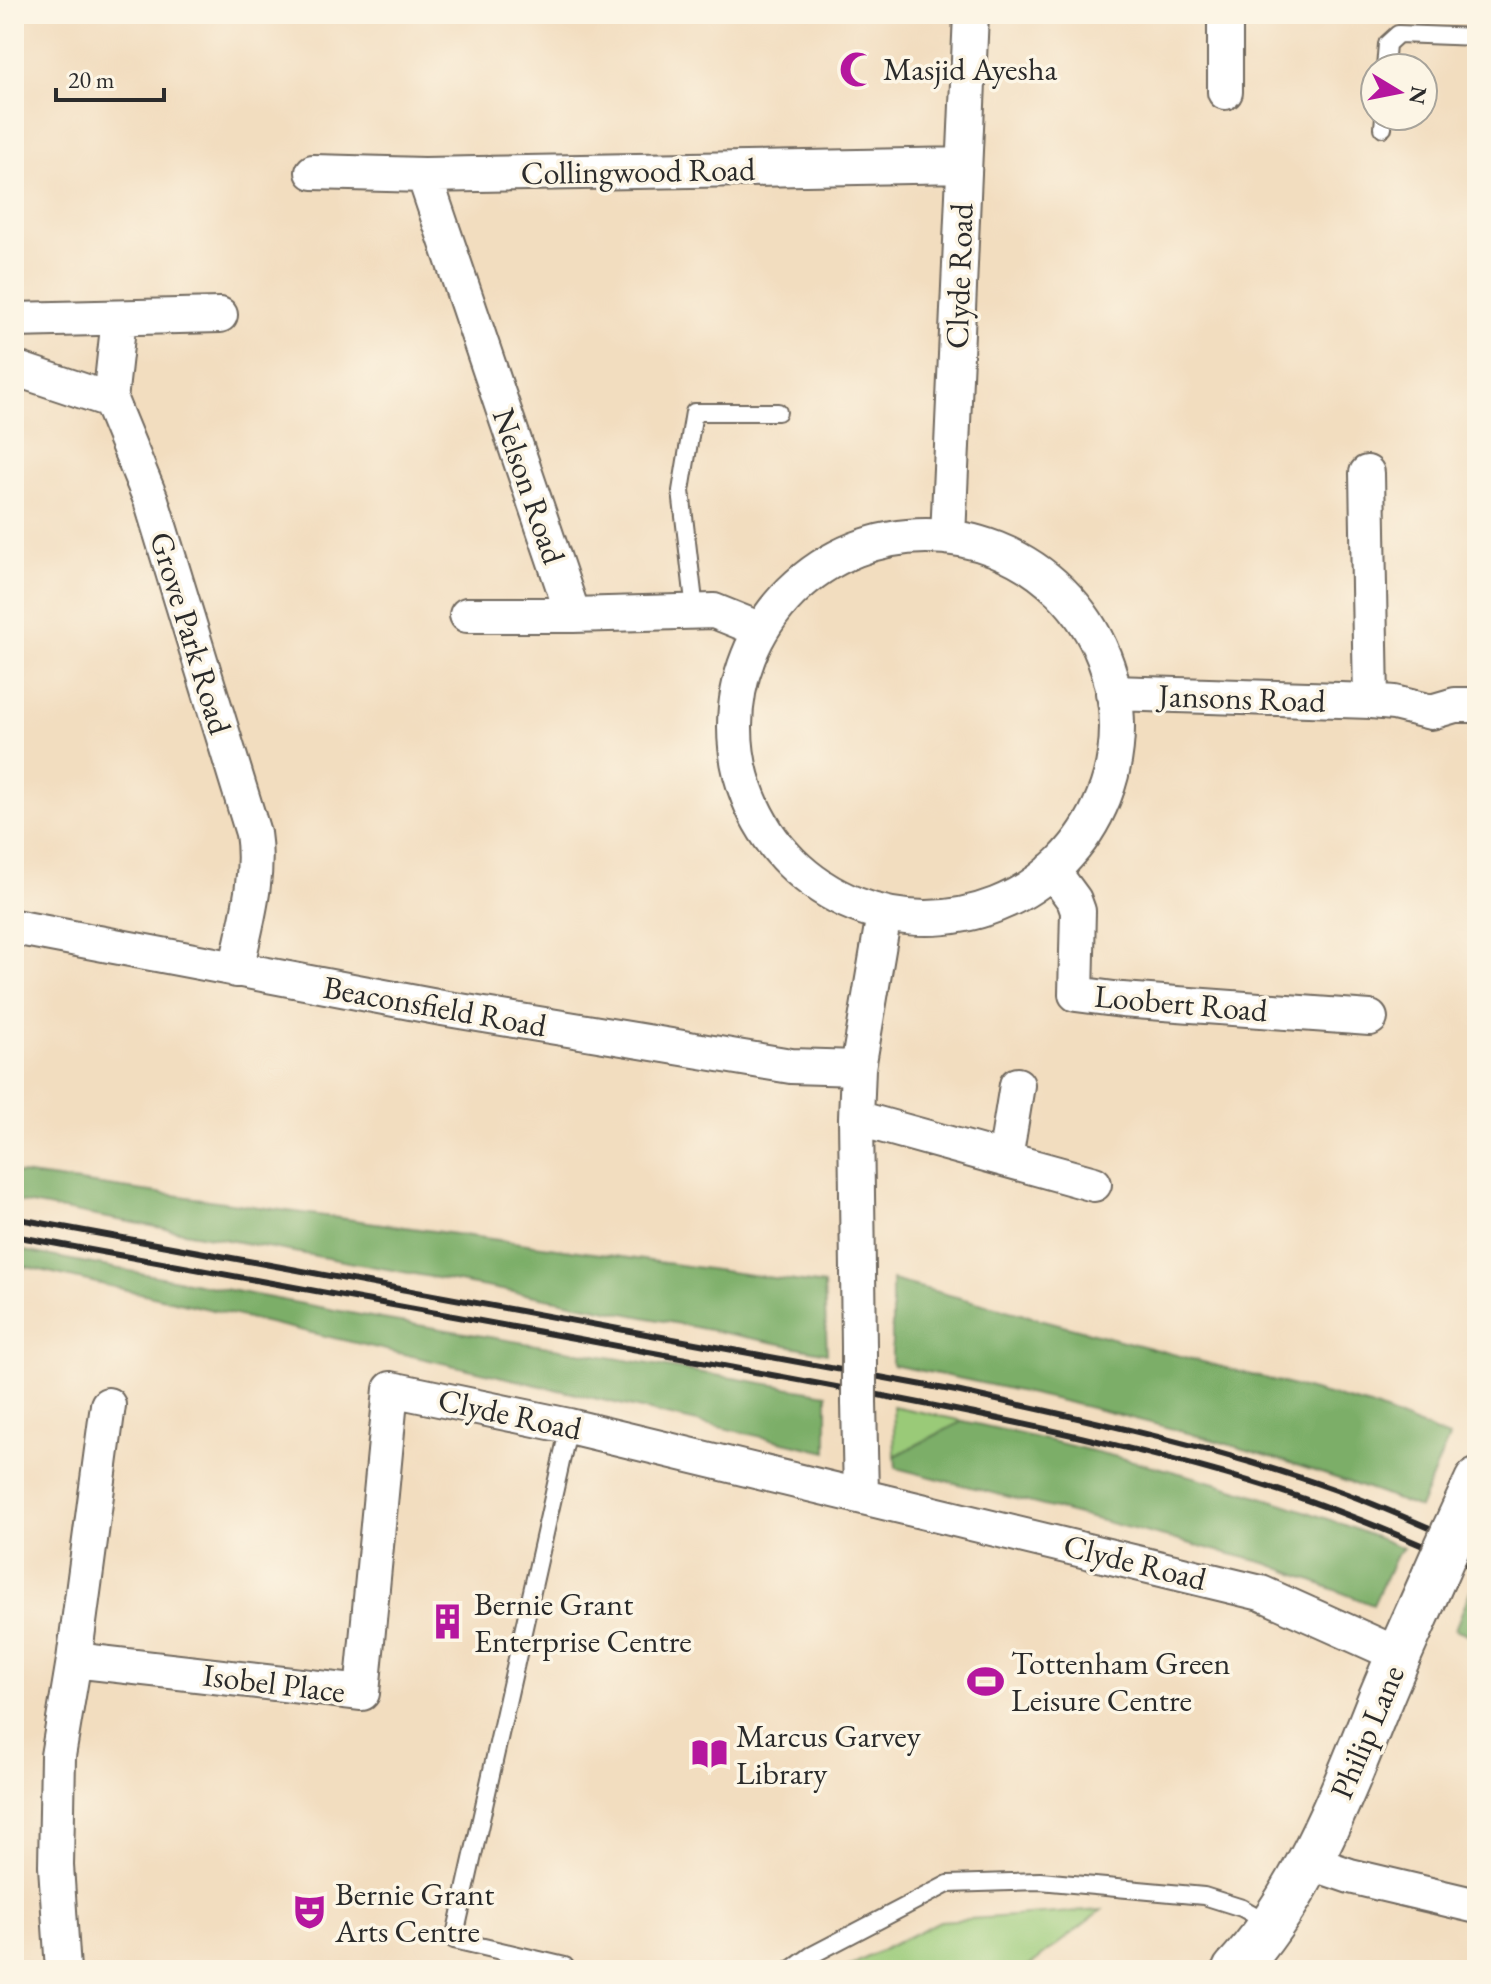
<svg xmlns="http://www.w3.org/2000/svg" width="1491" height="1984" font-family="'EB Garamond',serif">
<rect width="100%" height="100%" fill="#fcf5e5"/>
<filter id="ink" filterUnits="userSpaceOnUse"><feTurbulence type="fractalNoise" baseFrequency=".0125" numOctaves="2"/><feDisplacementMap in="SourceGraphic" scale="16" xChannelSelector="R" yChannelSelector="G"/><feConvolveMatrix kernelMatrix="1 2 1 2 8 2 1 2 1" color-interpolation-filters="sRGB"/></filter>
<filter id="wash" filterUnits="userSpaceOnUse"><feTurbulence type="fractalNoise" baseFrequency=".006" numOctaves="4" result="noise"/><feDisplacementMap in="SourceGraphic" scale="32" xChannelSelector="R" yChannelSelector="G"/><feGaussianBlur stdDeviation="1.8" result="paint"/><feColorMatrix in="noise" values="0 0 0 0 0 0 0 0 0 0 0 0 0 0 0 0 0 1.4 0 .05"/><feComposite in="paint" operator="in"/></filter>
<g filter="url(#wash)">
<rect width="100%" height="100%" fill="#f2ddbf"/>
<path fill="#9aca78" stroke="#627a52" stroke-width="2" d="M893,1406L963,1421L895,1456Z
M1102,1910L1024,1970H842L940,1921Z"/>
<path fill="#7bae68" stroke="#536c4a" stroke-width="2" d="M14,1173L824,1285L827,1353L557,1300L14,1201Z
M14,1249L382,1319L827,1394V1452L14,1264Z
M892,1280L1370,1406L1449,1438L1419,1508C1250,1443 1070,1399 892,1365Z
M963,1421C1112,1454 1262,1489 1403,1548L1395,1557L1373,1605L1269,1564L896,1468L895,1456Z
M1475,1579L1477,1580V1638L1455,1629Z"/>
</g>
<g filter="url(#ink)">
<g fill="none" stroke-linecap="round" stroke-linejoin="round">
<defs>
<path id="lane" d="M1385,68L1387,44L1398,34L1477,37
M1383,128L1384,116
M695,610L681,491L694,412H778
M565,1966L454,1940L569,1426
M791,1970L812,1955L948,1884L1040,1881L1204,1896L1242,1908L1269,1923"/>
<path id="street" d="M1225,14V92
M313,172L424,175L963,165
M424,175L573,615L714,611L761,630
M14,320L220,315
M14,368L110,400L151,500L253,833C260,878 245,926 236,970
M110,400L119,318
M1367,473L1371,701
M735 727a191 191 0 1 1 382 0a191 191 0 1 1-382 0Z
M948,537L971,14
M467,615H573
M1113,693L1371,701L1394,703L1431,712L1455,705H1477
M1052,870L1074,900L1078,911L1076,994L1122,1000L1370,1018
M14,927L442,1008L791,1066L858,1068
M856,1118L1094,1184
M1005,1159L1017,1085
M859,1347L856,1118L858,1068L884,914
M859,1402L861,1495
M74,1660L362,1693L391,1389L569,1426L1261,1593L1399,1655
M1309,1862L1350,1876L1477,1906
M63,1970L56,1866L58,1756L74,1660L108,1405"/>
<path id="secondary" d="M1454,1531L1477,1481
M1235,1970C1305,1894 1343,1792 1381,1697C1398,1656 1417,1615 1435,1574"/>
</defs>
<use href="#lane" stroke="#71695f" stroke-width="20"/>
<use href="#street" stroke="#71695f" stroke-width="38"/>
<use href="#secondary" stroke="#71695f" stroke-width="48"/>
<use href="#lane" stroke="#fff" stroke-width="16"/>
<use href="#street" stroke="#fff" stroke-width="34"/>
<use href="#secondary" stroke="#fff" stroke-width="44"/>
<path stroke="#2b2b2b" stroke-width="6" d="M14,1218L956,1391C1084,1419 1213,1446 1336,1490C1384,1507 1430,1528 1477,1549
M14,1236C259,1282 505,1324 750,1371C918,1402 1088,1433 1252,1482C1329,1505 1403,1537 1477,1569"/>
<defs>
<path id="street-bridge" d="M859,1347V1402"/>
<path id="secondary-bridge" d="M1435,1574L1454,1531"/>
</defs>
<use href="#street-bridge" stroke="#71695f" stroke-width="38" stroke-linecap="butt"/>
<use href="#secondary-bridge" stroke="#71695f" stroke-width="48" stroke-linecap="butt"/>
<use href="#street-bridge" stroke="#fff" stroke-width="34"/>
<use href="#secondary-bridge" stroke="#fff" stroke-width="44"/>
</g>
</g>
<defs>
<symbol id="mosque-bare" viewBox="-9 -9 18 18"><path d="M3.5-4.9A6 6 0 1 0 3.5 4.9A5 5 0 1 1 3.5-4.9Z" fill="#b5179e" stroke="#fcf5e5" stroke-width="2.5" paint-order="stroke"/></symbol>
<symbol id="building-bare" viewBox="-9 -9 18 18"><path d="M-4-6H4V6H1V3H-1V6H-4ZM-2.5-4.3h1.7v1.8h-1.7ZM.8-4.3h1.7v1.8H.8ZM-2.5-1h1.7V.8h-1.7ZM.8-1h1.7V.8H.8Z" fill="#b5179e" stroke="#fcf5e5" stroke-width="2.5" paint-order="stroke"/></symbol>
<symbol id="stadium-bare" viewBox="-9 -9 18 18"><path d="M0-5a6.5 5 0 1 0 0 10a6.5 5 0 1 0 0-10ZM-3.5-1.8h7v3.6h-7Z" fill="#b5179e" stroke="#fcf5e5" stroke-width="2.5" paint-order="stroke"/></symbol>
<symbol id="library-bare" viewBox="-9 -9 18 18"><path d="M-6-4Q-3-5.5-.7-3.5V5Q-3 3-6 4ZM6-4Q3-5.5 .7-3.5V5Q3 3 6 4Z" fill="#b5179e" stroke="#fcf5e5" stroke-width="2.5" paint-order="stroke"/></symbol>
<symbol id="theatre-bare" viewBox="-9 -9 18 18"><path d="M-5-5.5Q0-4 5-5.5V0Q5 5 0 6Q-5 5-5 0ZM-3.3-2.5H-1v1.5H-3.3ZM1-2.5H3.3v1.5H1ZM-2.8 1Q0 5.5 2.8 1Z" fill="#b5179e" stroke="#fcf5e5" stroke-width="2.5" paint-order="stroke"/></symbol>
</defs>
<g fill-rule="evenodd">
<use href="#mosque-bare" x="832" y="44" width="51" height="51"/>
<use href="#building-bare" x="422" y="1596" width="51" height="51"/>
<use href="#stadium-bare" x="960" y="1656" width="51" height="51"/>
<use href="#library-bare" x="684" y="1728" width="51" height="51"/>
<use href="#theatre-bare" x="284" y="1886" width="51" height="51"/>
</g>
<g text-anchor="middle" stroke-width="7" stroke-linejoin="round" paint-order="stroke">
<g font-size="32" fill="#2b2b2b" stroke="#fcf5e5" text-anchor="start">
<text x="883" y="80">Masjid Ayesha</text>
<text x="474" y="1615">Bernie Grant<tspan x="474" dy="37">Enterprise Centre</tspan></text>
<text x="1011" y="1674">Tottenham Green<tspan x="1011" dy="37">Leisure Centre</tspan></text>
<text x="736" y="1747">Marcus Garvey<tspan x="736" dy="37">Library</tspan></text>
<text x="335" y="1905">Bernie Grant<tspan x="335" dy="37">Arts Centre</tspan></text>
</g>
<g font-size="32" fill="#2b2b2b" stroke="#fcf5e5">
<text transform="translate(638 171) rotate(-1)" y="11">Collingwood Road</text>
<text transform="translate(959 276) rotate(-88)" y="11">Clyde Road</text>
<text transform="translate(529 486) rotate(71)" y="11">Nelson Road</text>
<text transform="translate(191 633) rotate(73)" y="11">Grove Park Road</text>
<text transform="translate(1242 698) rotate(2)" y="11">Jansons Road</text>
<text transform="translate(1181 1003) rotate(5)" y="11">Loobert Road</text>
<text transform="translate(435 1006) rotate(10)" y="11">Beaconsfield Road</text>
<text transform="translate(510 1414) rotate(12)" y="11">Clyde Road</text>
<text transform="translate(1135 1562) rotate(14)" y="11">Clyde Road</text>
<text transform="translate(274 1683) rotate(7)" y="11">Isobel Place</text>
<text transform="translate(1367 1732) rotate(-67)" y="11">Philip Lane</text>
</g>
</g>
<rect width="1491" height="1984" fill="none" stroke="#fcf5e5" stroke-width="48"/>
<g transform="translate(1399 92) rotate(100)"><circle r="38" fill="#fcf5e5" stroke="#a8a49b" stroke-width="2"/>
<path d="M0-6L14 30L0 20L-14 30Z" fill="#b5179e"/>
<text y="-12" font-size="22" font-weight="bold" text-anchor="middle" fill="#2b2b2b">N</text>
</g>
<path d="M56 88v12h108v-12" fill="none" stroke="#2b2b2b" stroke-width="4"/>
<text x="68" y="88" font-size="24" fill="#2b2b2b" stroke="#fcf5e5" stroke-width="6" paint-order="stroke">20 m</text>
</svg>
